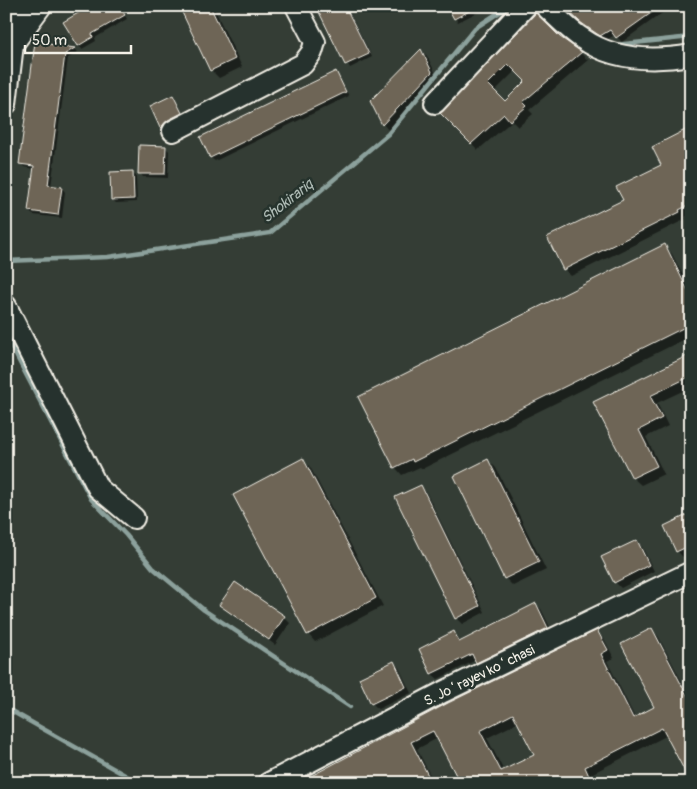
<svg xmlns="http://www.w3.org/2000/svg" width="697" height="789" font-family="Pangolin,sans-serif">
<rect width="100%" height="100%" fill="#343d35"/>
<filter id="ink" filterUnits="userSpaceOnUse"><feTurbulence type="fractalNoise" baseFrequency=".02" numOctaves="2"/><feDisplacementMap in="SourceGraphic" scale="10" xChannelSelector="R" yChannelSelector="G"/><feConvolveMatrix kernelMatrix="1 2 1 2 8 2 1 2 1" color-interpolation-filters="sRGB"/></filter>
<g filter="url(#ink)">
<path fill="#0007" fill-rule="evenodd" d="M92,6H120L127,19L95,38L96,41L82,49L79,46Z
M181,6H213L242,67L219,78L211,70Z
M317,6H346L372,57L350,68Z
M478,6L480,11L458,22L455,18Z
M564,6H672L622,42L615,35L606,40L587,27Z
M536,14L588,60L529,110L533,114L518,127L512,121L478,150L442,113ZM516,70L527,81L505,103L494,92Z
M36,44L75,49L78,52L68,58L51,187L62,188L65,192L62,218L33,215L29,211L35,169L24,167L21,163Z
M421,50L427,56L438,78L388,130L383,124Z
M335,72L349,96L215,161L211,158L201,138Z
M173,96L185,117L165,130L151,107Z
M691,129V214L685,217L686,219L571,276L564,269L625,201L662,166Z
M165,147L169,151L168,178L143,177L140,173Z
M132,173L136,176L137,202L116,203L112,199Z
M665,246L672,254L691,291V336L422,469L420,467L402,475L395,467Z
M691,355V387L657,403L668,426L646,437L664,474L641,485L633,478L594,403Z
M302,460L310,467L383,606L315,642L308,634Z
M488,460L496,468L546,570L513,586L505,578Z
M420,486L426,492L485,612L462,624L456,618Z
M691,514V553L683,557L677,551Z
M636,541L642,547L654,571L621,588L615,582Z
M536,604L541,609L553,633L483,667L476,660L438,679L432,674L420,649L454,633L461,642Z
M221,605L284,617L290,623L275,645Z
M651,629L658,636L691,699V781L668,735L591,774L596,783H461L438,738L417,749L434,783H297L449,704L597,632L604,639L614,658L607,661L635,718L656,707ZM519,722L536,755L504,771L487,738Z
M394,662L399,668L411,693L378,709L372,703Z"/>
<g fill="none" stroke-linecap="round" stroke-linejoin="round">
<path stroke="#8ca19c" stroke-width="4.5" d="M615,45L691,37
M6,261L108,257L270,233L388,134L475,28L509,6
M6,336L91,499L126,535L153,568L204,610L350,707
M6,708L139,783"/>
</g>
<path fill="#6e6556" stroke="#f4f1e8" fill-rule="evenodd" d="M90,6H119L125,15L92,34L93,37L78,46L63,22Z
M179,6H210L235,59L210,71Z
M316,6H345L369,54L345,65Z
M447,6H479L454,19Z
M563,6H661L616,38L610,30L600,36L580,22Z
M536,13L560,37L582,52L523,102L527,106L510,121L504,114L471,144L440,113ZM508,64L525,81L505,101L488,84Z
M35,42L75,48L65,54L48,185L62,187L58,215L28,211L34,166L19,164Z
M421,49L432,72L382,125L370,101Z
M336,71L346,92L210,158L200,137Z
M173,95L182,113L168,120L160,128L150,106Z
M691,127V204L679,210L680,212L563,270L547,237L623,200L616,187L661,165L652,147Z
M139,145L166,146L165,174H138Z
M133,171L134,199L111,200L110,172Z
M665,244L691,297V324L413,462L412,459L394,468L358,397Z
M691,354V376L650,396L662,418L639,430L657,466L632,478L593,402Z
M303,458L376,598L307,635L233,495Z
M488,459L539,562L504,579L454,476Z
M421,485L480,606L455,619L395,497Z
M691,513V545L676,552L664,526Z
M637,540L649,565L614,583L601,557Z
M235,582L285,616L269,640L219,605Z
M536,603L548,628L476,663L472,654L431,674L419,649L454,631L459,642Z
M652,628L691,703V783L662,728L585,767L589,776L576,783H460L433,731L411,742L432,783H373L370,776L357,783H298L448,703L597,630L608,650L601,654L633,718L654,707L621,644ZM513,714L534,755L501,771L480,731Z
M394,661L406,687L371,704L359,678Z"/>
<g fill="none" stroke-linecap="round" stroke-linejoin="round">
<defs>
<path id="minor" d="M545,6C557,17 569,30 583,39C614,61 655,61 691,55
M13,42L17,6
M435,103L526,6
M6,104L13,44L41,6
M173,131L303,64L312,52L315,42L296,6
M6,306L98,488L134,518
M269,783L443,692L691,572"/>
</defs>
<use href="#minor" stroke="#f4f1e8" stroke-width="24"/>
<use href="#minor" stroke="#26332d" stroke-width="20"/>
</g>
</g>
<g text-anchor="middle" stroke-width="5" stroke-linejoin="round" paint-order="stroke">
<g font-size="14" fill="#f4f1e8" stroke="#26332d">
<text transform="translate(479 675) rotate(-26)" y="5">S. Joʻrayev koʻchasi</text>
</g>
<g font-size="15" font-style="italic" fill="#afbcb6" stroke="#26332d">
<text transform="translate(287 201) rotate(-38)" y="5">Shokirariq</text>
</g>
</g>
<rect width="697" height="789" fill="none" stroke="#26332d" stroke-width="25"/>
<rect x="12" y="12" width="672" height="764" fill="none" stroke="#f4f1e8" stroke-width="2" filter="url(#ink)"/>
<path d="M25 45v8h106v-8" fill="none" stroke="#f4f1e8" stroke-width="2.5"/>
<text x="32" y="45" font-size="15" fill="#f4f1e8" stroke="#26332d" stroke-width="4" paint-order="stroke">50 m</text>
</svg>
